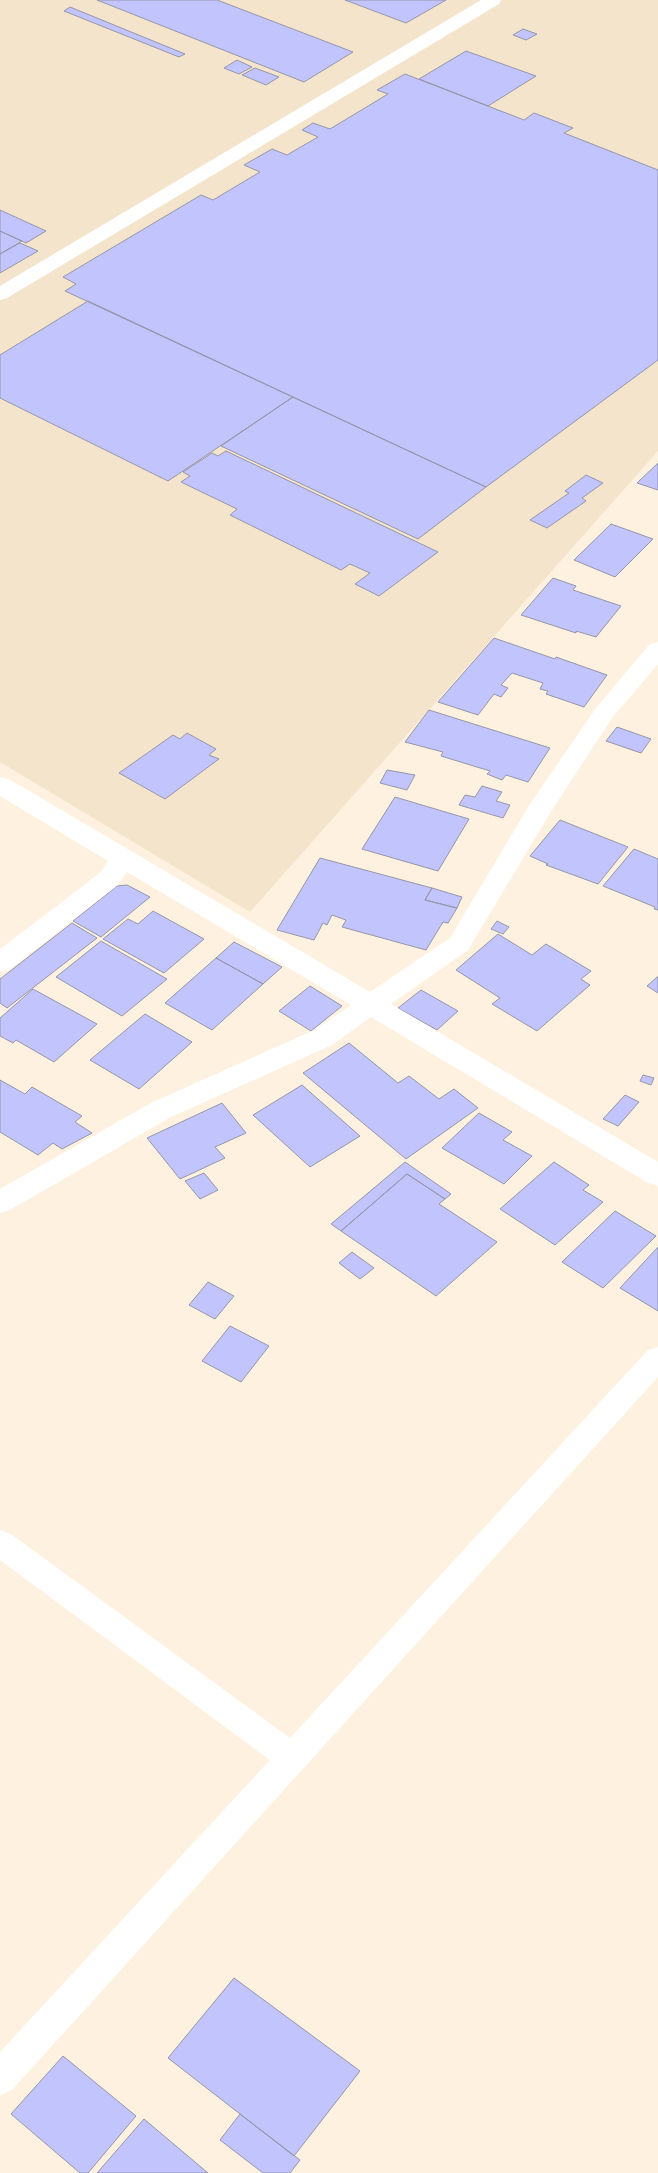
<svg xmlns="http://www.w3.org/2000/svg" width="658" height="2173" font-family="'Times New Roman',serif">
<rect width="100%" height="100%" fill="#fef1df"/>
<path fill="#f4e4cc" d="M0,0H658V451L250,912L0,762Z"/>
<path fill="#c2c4fd" stroke="#9596a9" d="M97,0H217L353,52L304,82Z
M345,0H446L406,23Z
M70,7L185,54L179,57L64,11Z
M523,29L537,34L526,40L513,35Z
M466,51L536,76L488,106L419,79Z
M237,60L252,67L239,74L224,68Z
M255,68L279,77L266,85L242,75Z
M405,74L524,120L534,113L573,128L564,133L658,170V360L486,487L65,291L76,284L63,277L201,195L213,200L260,172L244,165L272,149L287,155L318,137L302,130L313,123L330,129L388,94L377,90Z
M0,210L46,231L26,243L0,231Z
M0,231L22,241L0,254Z
M20,243L38,251L0,273V254Z
M88,301L293,397L168,481L0,398V355Z
M293,397L486,487L418,539L221,446Z
M226,451L438,552L379,596L355,584L370,573L350,564L341,570L230,515L237,509L181,482L190,476L183,472L212,453L218,456Z
M658,463V490L637,483Z
M586,475L603,483L582,498L586,501L547,528L530,520L569,493L565,491Z
M611,524L653,539L615,577L574,560Z
M553,578L576,586L573,590L621,606L596,637L576,631V633L521,615Z
M494,638L555,659L556,657L607,675L584,707L546,694L548,691L540,689L543,683L512,673L501,685L508,688L501,697L494,694L478,715L438,702Z
M429,710L550,748L528,782L506,775L502,780L487,774L490,771L441,756L443,752L405,742Z
M617,727L651,739L641,753L606,741Z
M187,733L216,749L209,755L219,759L165,799L119,773L173,735L180,739Z
M387,770L415,775L407,790L380,783Z
M482,786L502,792L496,801L510,805L503,818L459,805L465,795L475,797Z
M395,797L469,819L438,871L362,849Z
M560,820L628,847L598,884L546,865L548,864L530,856Z
M634,849L658,859V910L654,909L655,907L603,886Z
M320,858L432,888L425,900L457,908L448,923L443,922L426,950L342,927L346,920L332,915L327,925L323,923L314,940L277,930Z
M127,885L150,897L101,937L73,921L117,886Z
M432,888L462,897L457,908L425,900Z
M153,911L204,939L164,973L103,939L128,919L138,924Z
M497,921L509,927L503,934L491,929Z
M72,923L97,938L7,1008L0,1003V979Z
M498,934L532,955L546,944L591,971L581,979L590,985L537,1031L492,1004L500,998L456,970Z
M101,941L167,979L122,1016L56,977Z
M234,942L282,967L263,984L216,958Z
M216,958L263,984L212,1030L165,1003Z
M657,977H658V993L647,986Z
M310,986L342,1006L311,1031L279,1011Z
M33,989L97,1024L54,1062L16,1040L13,1043L0,1036V1018Z
M421,990L458,1011L437,1030L398,1008Z
M145,1014L192,1042L139,1089L90,1060Z
M349,1043L398,1083L409,1076L439,1099L454,1089L478,1108L406,1159L303,1073Z
M643,1075L654,1078L651,1085L640,1081Z
M0,1080L25,1094L32,1087L82,1116L75,1122L92,1133L62,1149L53,1143L38,1155L0,1132Z
M302,1085L360,1136L310,1167L253,1115Z
M625,1095L639,1102L618,1126L603,1119Z
M222,1103L246,1133L215,1147L225,1158L180,1179L147,1138Z
M479,1113L512,1132L503,1140L532,1156L504,1184L442,1148Z
M405,1162L451,1194L445,1199L407,1174L341,1231L331,1224Z
M554,1162L589,1185L583,1190L603,1202L555,1245L500,1209Z
M204,1173L218,1190L200,1199L185,1181Z
M407,1174L445,1199L439,1204L497,1242L436,1296L341,1231Z
M615,1211L656,1236L603,1288L562,1262Z
M658,1247V1311L620,1288Z
M352,1252L374,1268L360,1279L339,1263Z
M208,1282L234,1296L215,1319L189,1305Z
M230,1326L269,1346L241,1382L202,1361Z
M234,1978L360,2071L294,2156L168,2058Z
M63,2056L136,2116L88,2173H80L11,2114Z
M240,2114L300,2160L290,2173H263L220,2140Z
M144,2119L208,2173H97Z"/>
<g fill="none" stroke-linecap="round" stroke-linejoin="round">
<path fill="#fff" fill-rule="evenodd" d="M481,0H501L499,4L7,298L0,300V286Z
M658,1347V1377L12,2090L0,2095V2052L270,1760L0,1560V1530L11,1534L290,1738L648,1350Z"/>
<path fill="#fff" fill-rule="evenodd" d="M658,642V664L612,718L550,813L468,950L391,1004L658,1162V1186L648,1183L371,1017L332,1045L171,1117L10,1210L0,1213V1189L151,1103L312,1031L351,1005L127,872L118,885L9,970L0,972V949L100,873L108,861L0,796V777L9,779L370,992L450,938L530,804L596,708L650,644Z"/>
</g>
</svg>
